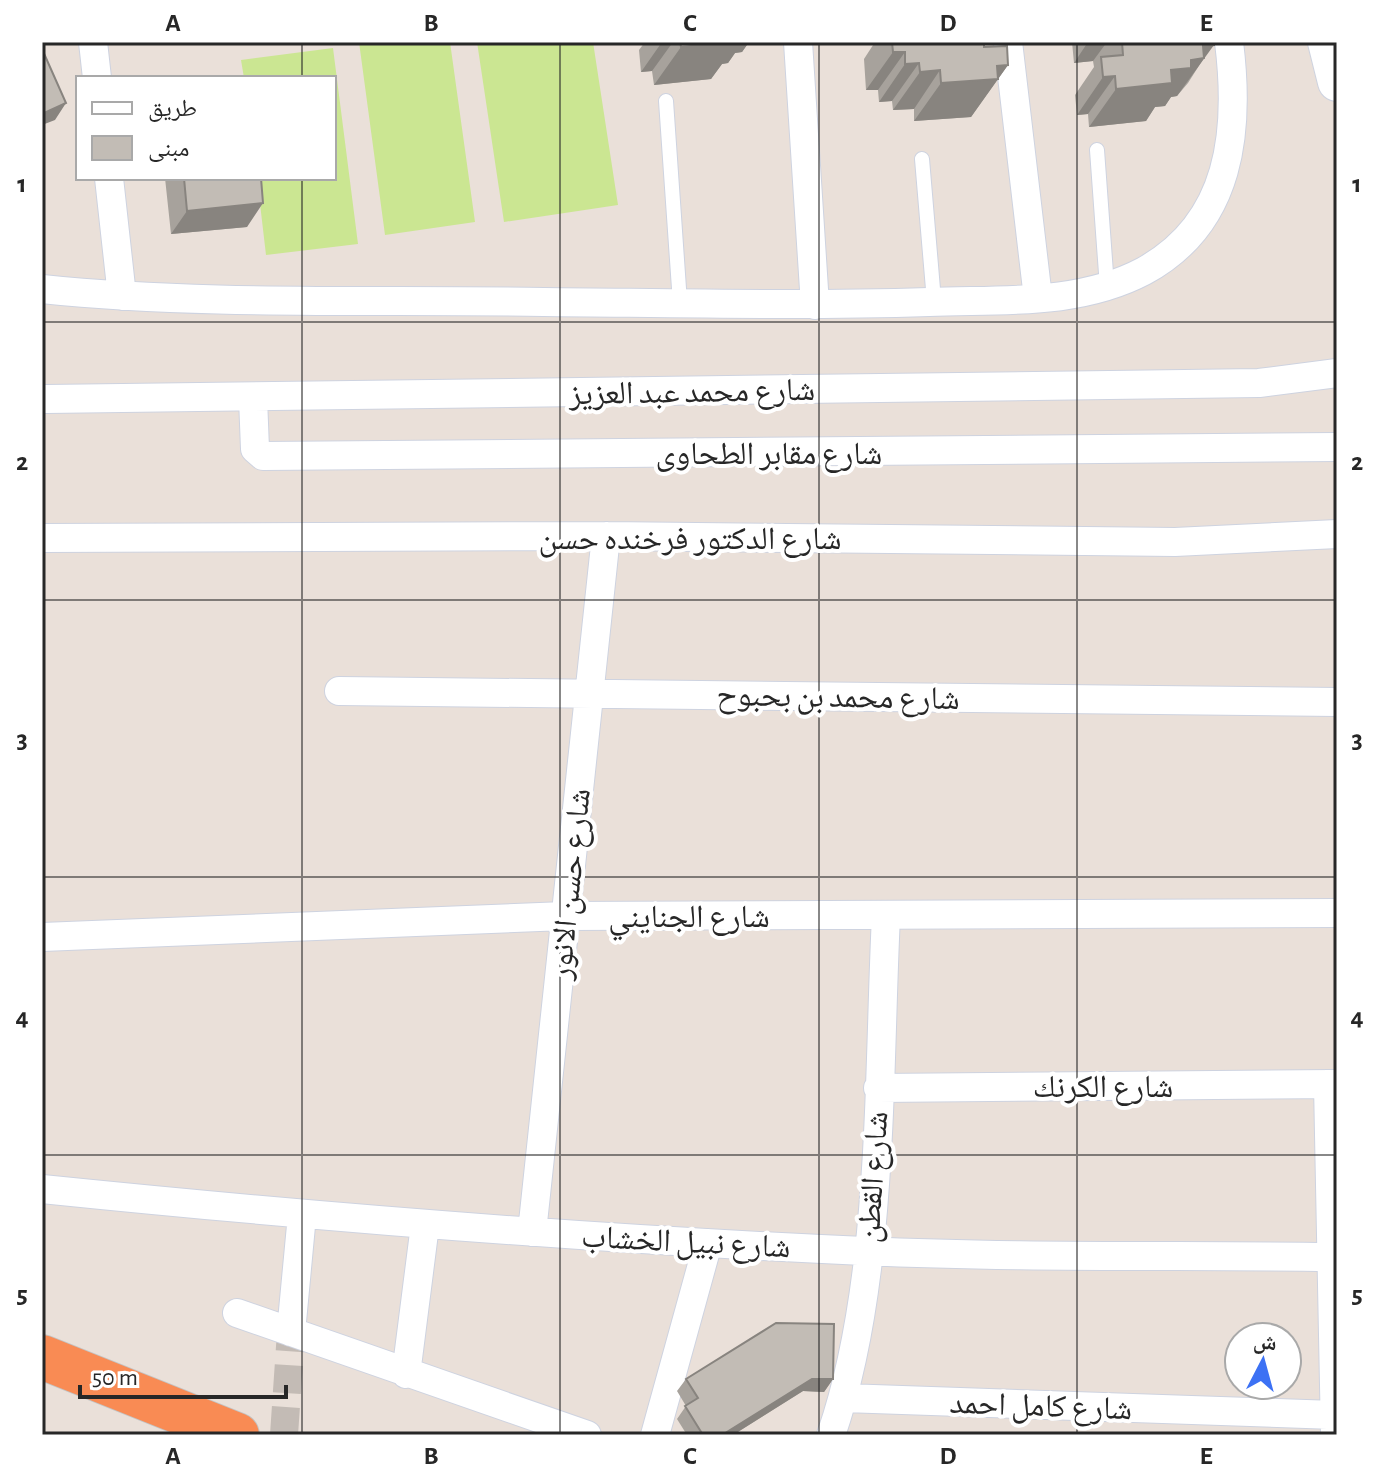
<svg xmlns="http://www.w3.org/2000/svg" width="1379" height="1477" font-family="'Alegreya Sans','Noto Naskh Arabic',sans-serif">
<rect width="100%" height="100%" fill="#eae0d9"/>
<path fill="#cbe692" d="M359,42H450L475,222L385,235Z
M477,42H593L618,205L504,222Z
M333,48L358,244L266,255L257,178H334V78H244L241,60Z"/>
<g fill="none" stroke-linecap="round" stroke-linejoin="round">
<path stroke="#c3bbb5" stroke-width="28" stroke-dasharray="28 14" stroke-linecap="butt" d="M284,1435L291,1332"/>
<defs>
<path id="lane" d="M666,101L680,303
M1097,150L1107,287
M922,159L934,301"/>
<path id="street" d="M93,42L97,78
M798,42L815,305
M1008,42L1038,298
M109,178L122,296
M42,289C207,306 378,299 544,302C672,303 800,306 929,302C1001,299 1078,306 1144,271C1232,223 1240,130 1229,42
M253,398L255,449L263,456L1337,447
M46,399L1259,383L1337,373
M42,538L606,536L1175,542L1337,534
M339,691L1337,702
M42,937L565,916L1337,913
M1328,1084L1335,1435
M878,1088L1337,1084
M42,1189C316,1217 589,1239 864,1251C1019,1258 1176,1255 1331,1257
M532,1232L606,536
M237,1313L587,1435
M291,1332L302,1215
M406,1374L425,1225
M844,1398L1335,1415
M655,1435L708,1243
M831,1435C884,1282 878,1078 886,916"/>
<path id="secondary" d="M1327,42L1337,82"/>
<path id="highway" d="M42,1357L237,1435"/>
</defs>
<use href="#lane" stroke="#ced3e0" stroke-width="16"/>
<use href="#street" stroke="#ced3e0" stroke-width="30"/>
<use href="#secondary" stroke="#ced3e0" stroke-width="40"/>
<use href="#highway" stroke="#c3c3c3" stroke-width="46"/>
<use href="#lane" stroke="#fff" stroke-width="14"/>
<use href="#street" stroke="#fff" stroke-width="28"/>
<use href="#secondary" stroke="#fff" stroke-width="38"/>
<use href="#highway" stroke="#f98b54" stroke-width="44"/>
</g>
<path fill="#a7a29c" d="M645,42H749L742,52L735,53L728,63L722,64L711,79L654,85L652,71L641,72L639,50Z
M875,42H984V47L1008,65L971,117L914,121V109L893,110L892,101L879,102L878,90H866L864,59Z
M1072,42H1214L1188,83L1177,96L1171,97L1165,106L1155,107L1146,121L1089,127L1088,114L1077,115L1075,95L1094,67L1093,61L1074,63Z
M165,178H261L247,227L171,234Z
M686,1379H833L824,1392L803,1391L733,1435H687L677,1419L686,1406L677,1391Z"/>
<path fill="#88847f" d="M662,42H673L652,71L641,72Z
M725,42H749L742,52L735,53L728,63L722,64L711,79L654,85L681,47Z
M1088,42H1107L1093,61L1074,63Z
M1214,45L1177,96L1171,97L1165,106L1155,107L1146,121L1089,127L1116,89L1203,46Z
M893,52H905L878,90H866Z
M919,63L892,101L879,102L905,64Z
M1008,65L971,117L914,121L941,83L997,66Z
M940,70L914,109L893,110L920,72Z
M1115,76L1088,114L1077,115L1103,77Z
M66,103L55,120L42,125V114Z
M263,203L247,227L171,234L187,211Z
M812,1379H833L824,1392L803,1391L733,1435H722Z"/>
<path fill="#c2bcb5" stroke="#88847f" stroke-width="2" d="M680,42H731L681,47Z
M892,42H984V47L1007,46L1008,65L997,66L998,79L941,83L940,70L920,72L919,63L905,64V52H893Z
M1122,42H1214V45L1203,46L1204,58L1191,60V68L1171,70L1172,83L1116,89L1115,76L1103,77L1101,57L1123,55Z
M42,49L66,103L42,114Z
M184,178H261L263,203L187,211Z
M776,1323L834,1324L833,1379H812L722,1435H703L685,1406L698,1398L686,1379Z"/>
<path fill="none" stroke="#272727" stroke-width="2" stroke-opacity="0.55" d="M302,42V78M560,42V1435M819,42V1435M1077,42V1435M302,178V1435M42,322H1337M42,600H1337M42,877H1337M42,1155H1337"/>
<g text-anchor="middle" stroke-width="8" stroke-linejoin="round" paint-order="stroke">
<g font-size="32" fill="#272727" stroke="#fff">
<text transform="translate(692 391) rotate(-1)" y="11">شارع محمد عبد العزيز</text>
<text x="769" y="464">شارع مقابر الطحاوى</text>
<text x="690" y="549">شارع الدكتور فرخنده حسن</text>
<text transform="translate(838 696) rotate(1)" y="11">شارع محمد بن بحبوح</text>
<text transform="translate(569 884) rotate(-84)" y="11">شارع حسن الانور</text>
<text x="689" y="927">شارع الجنايني</text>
<text x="1103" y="1097">شارع الكرنك</text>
<text transform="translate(872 1177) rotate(-86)" y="11">شارع القطن</text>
<text transform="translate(686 1241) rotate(3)" y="11">شارع نبيل الخشاب</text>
<text transform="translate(1041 1405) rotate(2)" y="11">شارع كامل احمد</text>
</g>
</g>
<rect width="1379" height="1477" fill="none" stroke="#ffffff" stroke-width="88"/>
<rect x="76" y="76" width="260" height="104" fill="#ffffff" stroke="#a9a9a9" stroke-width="2"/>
<rect x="92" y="102" width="40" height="12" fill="#ffffff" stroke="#a9a9a9" stroke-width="2"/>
<text x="148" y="116" font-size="24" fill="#272727">طريق</text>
<rect x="92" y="136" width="40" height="24" fill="#c2bcb5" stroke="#a9a9a9" stroke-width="2"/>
<text x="148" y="156" font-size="24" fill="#272727">مبنى</text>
<g transform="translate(1263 1361) rotate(6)"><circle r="38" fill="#ffffff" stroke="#a9a9a9" stroke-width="2"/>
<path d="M0-6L14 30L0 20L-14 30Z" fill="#3c71f4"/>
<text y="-12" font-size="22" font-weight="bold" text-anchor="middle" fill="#272727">ش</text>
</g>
<path d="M80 1385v12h206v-12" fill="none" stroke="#272727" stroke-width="4"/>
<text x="92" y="1385" font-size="24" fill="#272727" stroke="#ffffff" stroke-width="6" paint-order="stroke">50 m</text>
<rect x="44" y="44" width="1291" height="1389" fill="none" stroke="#272727" stroke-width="3"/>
<g font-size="26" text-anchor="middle" font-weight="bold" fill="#272727">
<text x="173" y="31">A</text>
<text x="431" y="31">B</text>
<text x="690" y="31">C</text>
<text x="948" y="31">D</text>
<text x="1206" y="31">E</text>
<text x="22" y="192">1</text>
<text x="1357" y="192">1</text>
<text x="22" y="470">2</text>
<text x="1357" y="470">2</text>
<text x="22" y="748">3</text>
<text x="1357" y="748">3</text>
<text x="22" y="1025">4</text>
<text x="1357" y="1025">4</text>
<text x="22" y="1303">5</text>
<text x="1357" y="1303">5</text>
<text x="173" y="1464">A</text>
<text x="431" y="1464">B</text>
<text x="690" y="1464">C</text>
<text x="948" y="1464">D</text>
<text x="1206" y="1464">E</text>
</g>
</svg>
